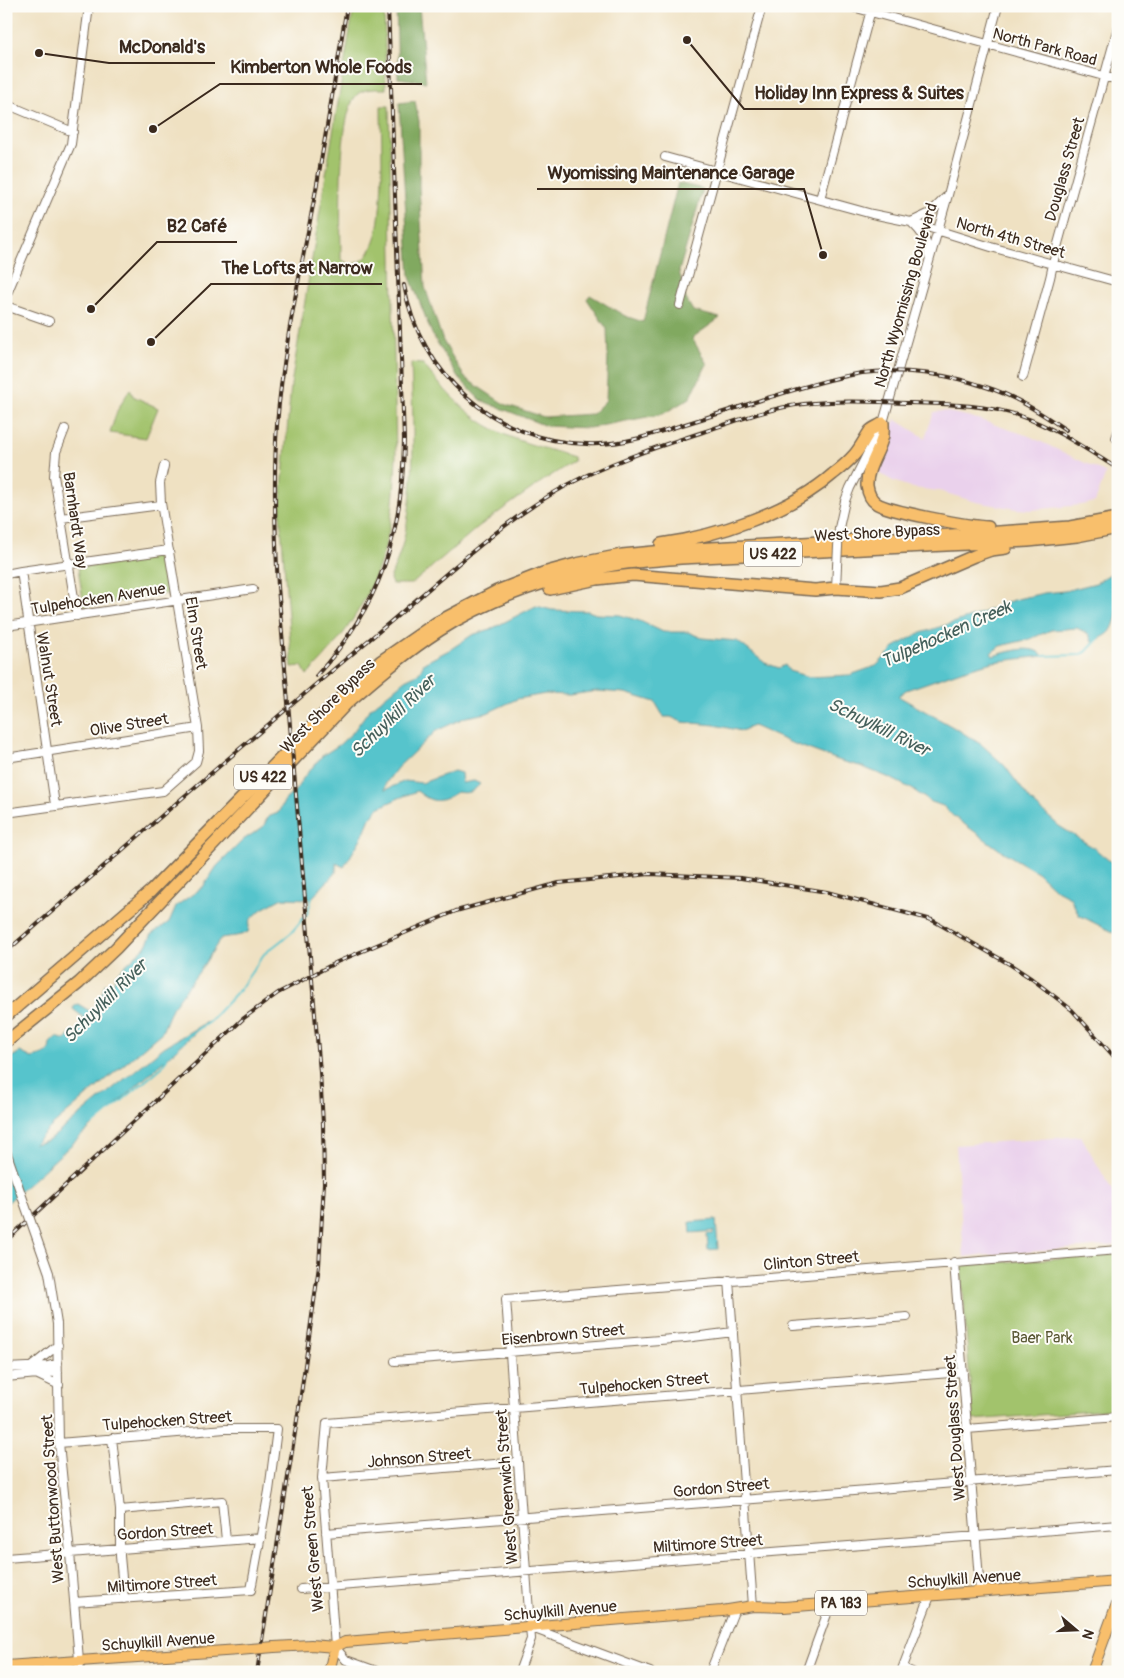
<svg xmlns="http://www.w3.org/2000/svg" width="1124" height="1678" font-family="Pangolin,sans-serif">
<rect width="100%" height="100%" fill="#fdfcf7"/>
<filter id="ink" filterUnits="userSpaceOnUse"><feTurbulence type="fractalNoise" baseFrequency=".02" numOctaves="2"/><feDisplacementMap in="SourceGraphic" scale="10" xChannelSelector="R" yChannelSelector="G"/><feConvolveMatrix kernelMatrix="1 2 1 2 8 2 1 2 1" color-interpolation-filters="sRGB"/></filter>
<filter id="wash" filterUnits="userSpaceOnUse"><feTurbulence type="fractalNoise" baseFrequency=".0096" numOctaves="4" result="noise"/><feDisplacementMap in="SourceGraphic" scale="20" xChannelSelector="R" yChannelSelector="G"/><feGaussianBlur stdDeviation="1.12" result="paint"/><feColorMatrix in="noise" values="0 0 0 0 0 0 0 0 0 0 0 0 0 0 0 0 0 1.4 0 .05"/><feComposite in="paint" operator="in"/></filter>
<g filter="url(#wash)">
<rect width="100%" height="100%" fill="#efe1c2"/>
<path fill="#ead1ec" d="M943,411L971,417L1029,436L1106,473L1095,502L1081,505L1031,510L1017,509L976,502L939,491L913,488L893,481L877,472L895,419L925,438L934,412Z
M1081,1136L1118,1201V1245L964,1257L956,1145Z"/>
<path fill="#a2c36c" stroke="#6e7645" d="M354,6H384L386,89C377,89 367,88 359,93C336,108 341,230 341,259L350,265C356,263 366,260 369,253C387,224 381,142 381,106H389L396,455C395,478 394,501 390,524C381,581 349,635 307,675L302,666L292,667L280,512L291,385Z
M411,363L423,364C440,386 466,414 490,427C515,442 546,448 573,457L574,461L544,480L478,527L412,584H392L390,579C394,568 399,557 402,546C417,489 413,422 411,363Z
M130,389L133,396L158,408L146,438L110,433L117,411Z
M164,554L171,593L84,607L78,568Z
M1118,1254V1409L973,1420L961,1265Z"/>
<path fill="#81a960" stroke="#5e6a3f" d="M396,6H419L426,82L398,78Z
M415,101L419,121V187L425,287L443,341L465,378L504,404L544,417L592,414L606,400L608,356L607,329L587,299L590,295L625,316L643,322L678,183L703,189L679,271L686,299L693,311L720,318L692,338L707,364L690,398L663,414L589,428L546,426L480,400L458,377L432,334L410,277L399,103Z"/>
<path fill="#57c4cc" stroke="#497775" d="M1118,569C1118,587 1121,617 1110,632C1105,637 1098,639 1092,642L1089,634L1077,628L1051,630L1030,639L1000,646L991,653L993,656C1007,652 1033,643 1043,656L992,662L961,671L906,690L898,696L960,731L982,745L1004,765L1031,801L1041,810L1059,826L1094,848L1118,868V935L1079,915L1070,897L1055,889L1037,872L1000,850L953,816L943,806L929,801L912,789L890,778L860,766L841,761L789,742L753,726L741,731L715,725L682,722L671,717H664L655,702L625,693L597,691L570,695L545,694L517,699L487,713L466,717L436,731L397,768L386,783L385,790L405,781L422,783L454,771L461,773L462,783L474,781L480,784C473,792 468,794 457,792C440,803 433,804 417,791L399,798L378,808L370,818L363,835L344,867L336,863V872L311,899L282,898L262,909L250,920L248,932C239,937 231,936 221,938L201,969L172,1008L162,1032L53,1125L34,1144L48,1141L164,1047L208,1021L6,1204V1064L12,1057L20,1052L32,1058L43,1055L49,1051L50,1043L56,1037L66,1040L70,1033L80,1031L83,1017L73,1009L75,1005L78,1004L93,1013L96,1012L105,984H113L116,974L145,947L152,934L169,922L176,906L203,887L217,866L243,840L263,827L268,817L278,813L285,800L295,791L304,777L322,756L339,745L353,732L369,710L405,680L419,673L424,663L451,649L472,635L491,629L536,606L552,610L588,611L596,614L620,615L640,621L663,632H688L702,638L737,641L765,663L779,668L785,665L789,671L809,677L850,675L876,666L896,646L918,634L974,616L1013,600L1044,593L1065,591L1096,583Z
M716,1220L718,1249L708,1250L707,1234H713L714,1231L691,1233L690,1222Z"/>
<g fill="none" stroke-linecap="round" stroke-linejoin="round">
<path stroke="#57c4cc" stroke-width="2" d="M1042,656L1079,655L1086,652L1100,637
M196,1031L209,1022L240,989L264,954L291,933L307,914L312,898
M93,1125L162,1067L167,1058"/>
</g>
</g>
<g filter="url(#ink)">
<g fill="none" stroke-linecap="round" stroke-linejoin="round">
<defs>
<path id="minor" d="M849,6L1118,80
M6,104L73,132
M665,157L872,214L911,222L991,247L1118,282
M820,199L872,6
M911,222L930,213L946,197
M912,223C923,233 927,241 929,256
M6,296L71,144L89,6
M680,305L762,6
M6,306L49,321
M1023,377L1050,278L1056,251L1118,27
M65,429L56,452L54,476L77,616
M1116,438L1118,432
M61,518L161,505
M839,528L845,501L850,488L883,423L948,195L998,6
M21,571L169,550
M6,574L21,571L55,805
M836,588L837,566
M6,626L253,589
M6,758L198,728
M6,813L163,791L196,762L199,751L198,728L161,503L160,483L164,466
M954,1262L980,1592
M729,1280L753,1606
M57,1324L59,1443L70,1553L80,1672
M793,1326L907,1317
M395,1361L685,1338L733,1332
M32,1366L58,1345
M6,1368L48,1366L58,1363
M38,1375L59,1385
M6,1377L58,1372
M967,1429L1118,1417
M112,1438L120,1510V1556L124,1599
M59,1443L225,1429H277L269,1491L251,1590L74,1602
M322,1478L518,1462
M120,1510L222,1501L226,1540
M326,1533L1118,1470
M6,1558L261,1538
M301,1589L1118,1525
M532,1628L650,1672
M903,1668L912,1672
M379,1672L346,1660L335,1647L322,1478L327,1423L963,1372
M519,1672L531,1639L506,1299L1118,1250
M710,1672L735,1609
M806,1672L831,1603
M901,1672L930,1596"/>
<path id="major" d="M274,1647L311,1645L335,1647L345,1642L722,1611L753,1606L784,1607L1118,1581
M6,1666L239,1650
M329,1672L335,1647
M1092,1672L1118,1601"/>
<path id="highway" d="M883,423C883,428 884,434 882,439C878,454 866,469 867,486C868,492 870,499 876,503C886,511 973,527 988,527
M661,544C717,536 790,512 833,474C841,468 849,461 855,454C861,447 865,438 870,431C873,428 879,426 883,423
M550,589L597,579L633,575L815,590L836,588L881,591L900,588L974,556L991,550L1006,548
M6,1016L151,891L332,706L381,661L436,623L497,591L543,573L576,564L622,555L675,550L969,534L1070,527L1118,518
M6,1042L79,983L116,948L347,703C377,677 406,652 440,630C490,598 555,576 613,565C636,561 659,560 681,558L1028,541L1077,536L1118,528"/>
</defs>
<use href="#minor" stroke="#7a6a57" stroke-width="10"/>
<use href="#major" stroke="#7a6a57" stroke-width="12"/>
<use href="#highway" stroke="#7a6a57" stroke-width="14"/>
<use href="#minor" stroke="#fff" stroke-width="8"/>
<use href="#major" stroke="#f8bf6c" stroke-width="10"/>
<use href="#highway" stroke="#f8bf6c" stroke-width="11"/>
<defs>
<path id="rail" d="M404,285C419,374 496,442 587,444C605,445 623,442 640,438C682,425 725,412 767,398C798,389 830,378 862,373C902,368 948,374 986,387C1015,396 1041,413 1066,430
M316,676C381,605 403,534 404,439L388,6
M6,952C128,844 251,738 376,634C443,579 506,514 585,476C623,458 663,445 703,432C736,421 769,408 804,404C839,400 874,402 909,403C947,404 984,404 1020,416C1056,428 1086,449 1118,469
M6,1241L244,1018L278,993L337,962L456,911L559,883L650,874L741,878L827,892L932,920L1011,965L1032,979L1072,1010L1118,1061
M257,1672L300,1401L319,1266L324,1183L323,1124L320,1072L278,587C275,533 273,479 277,425C283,349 300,275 314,200C326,136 336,71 347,6"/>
</defs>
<use href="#rail" stroke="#3b2a1e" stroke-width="4"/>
<use href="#rail" stroke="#fdfcf7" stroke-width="2" stroke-dasharray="5.5" stroke-linecap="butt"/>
<defs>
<path id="minor-bridge" d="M837,566L839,528
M6,1151L49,1273L57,1324"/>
<path id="major-bridge" d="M239,1650L274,1647"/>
</defs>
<use href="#minor-bridge" stroke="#7a6a57" stroke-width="10" stroke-linecap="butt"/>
<use href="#major-bridge" stroke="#7a6a57" stroke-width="12" stroke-linecap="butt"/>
<use href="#minor-bridge" stroke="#fff" stroke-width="8"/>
<use href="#major-bridge" stroke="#f8bf6c" stroke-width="10"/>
</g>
</g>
<g text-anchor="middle" stroke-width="4" stroke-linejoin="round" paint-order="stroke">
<g fill="#fdfcf7" stroke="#75695f" stroke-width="1">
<rect x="744" y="541.5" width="58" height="25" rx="4"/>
<rect x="234" y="764.5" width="58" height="25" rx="4"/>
<rect x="815" y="1590.5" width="52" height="25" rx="4"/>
</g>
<g font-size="15" font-weight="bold" fill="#3b2a1e">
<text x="773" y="559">US 422</text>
<text x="263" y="782">US 422</text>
<text x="841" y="1608">PA 183</text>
</g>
<g font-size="16" fill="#3b2a1e" stroke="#fdfcf7">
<text transform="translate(1045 46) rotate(15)" y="6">North Park Road</text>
<text transform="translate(1064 169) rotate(-74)" y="6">Douglass Street</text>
<text transform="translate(1011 237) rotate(16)" y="6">North 4th Street</text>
<text transform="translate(905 295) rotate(-74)" y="6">North Wyomissing Boulevard</text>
<text transform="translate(76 520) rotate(82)" y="6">Barnhardt Way</text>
<text transform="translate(877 532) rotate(-3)" y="6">West Shore Bypass</text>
<text transform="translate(98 598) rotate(-9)" y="6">Tulpehocken Avenue</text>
<text transform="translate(197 633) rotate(81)" y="6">Elm Street</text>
<text transform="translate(50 679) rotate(81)" y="6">Walnut Street</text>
<text transform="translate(327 705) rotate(-45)" y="6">West Shore Bypass</text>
<text transform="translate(129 724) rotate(-9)" y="6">Olive Street</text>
<text transform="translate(811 1260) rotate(-5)" y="6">Clinton Street</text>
<text transform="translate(563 1334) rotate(-5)" y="6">Eisenbrown Street</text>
<text transform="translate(644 1383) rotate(-5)" y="6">Tulpehocken Street</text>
<text transform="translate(167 1420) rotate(-4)" y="6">Tulpehocken Street</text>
<text transform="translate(954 1428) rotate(-94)" y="6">West Douglass Street</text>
<text transform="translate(419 1457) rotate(-5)" y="6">Johnson Street</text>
<text transform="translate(506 1487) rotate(-94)" y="6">West Greenwich Street</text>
<text transform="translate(721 1487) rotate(-5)" y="6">Gordon Street</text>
<text transform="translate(52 1499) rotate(-94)" y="6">West Buttonwood Street</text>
<text transform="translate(165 1531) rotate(-4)" y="6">Gordon Street</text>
<text transform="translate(708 1543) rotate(-4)" y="6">Miltimore Street</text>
<text transform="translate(312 1549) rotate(-95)" y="6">West Green Street</text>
<text transform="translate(964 1578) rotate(-4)" y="6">Schuylkill Avenue</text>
<text transform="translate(162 1583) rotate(-4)" y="6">Miltimore Street</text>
<text transform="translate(560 1610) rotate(-5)" y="6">Schuylkill Avenue</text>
<text transform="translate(158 1641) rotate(-4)" y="6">Schuylkill Avenue</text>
</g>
<g font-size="16" fill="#5a5835" stroke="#fdfcf7">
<text x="1042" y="1343">Baer Park</text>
</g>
<g font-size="18" font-style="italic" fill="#45605b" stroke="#fdfcf7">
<text transform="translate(946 634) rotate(-24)" y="6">Tulpehocken Creek</text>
<text transform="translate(393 716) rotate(-44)" y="6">Schuylkill River</text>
<text transform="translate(879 727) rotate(26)" y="6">Schuylkill River</text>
<text transform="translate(105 1001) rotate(-45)" y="6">Schuylkill River</text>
</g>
</g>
<path fill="none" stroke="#3b2a1e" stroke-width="2" d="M39 53L109 63H215M153 129L220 84H422M687 40L744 109H973M823 255L804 189H537M91 309L157 242H237M151 342L211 284H382"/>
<g fill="#3b2a1e" stroke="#fdfcf7" stroke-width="2">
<circle cx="39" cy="53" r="5"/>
<circle cx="153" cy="129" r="5"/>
<circle cx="687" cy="40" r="5"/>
<circle cx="823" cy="255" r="5"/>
<circle cx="91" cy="309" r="5"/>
<circle cx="151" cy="342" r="5"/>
</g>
<g font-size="18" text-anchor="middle" font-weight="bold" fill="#3b2a1e" stroke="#fdfcf7" stroke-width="4" stroke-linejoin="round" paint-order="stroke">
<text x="162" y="53">McDonald's</text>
<text x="321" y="73">Kimberton Whole Foods</text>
<text x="859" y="99">Holiday Inn Express &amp; Suites</text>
<text x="671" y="179">Wyomissing Maintenance Garage</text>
<text x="197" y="232">B2 Café</text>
<text x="297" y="274">The Lofts at Narrow</text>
</g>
<rect width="1124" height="1678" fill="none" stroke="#fdfcf7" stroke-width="25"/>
<g transform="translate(1076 1630) rotate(109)" stroke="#fdfcf7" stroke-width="4" paint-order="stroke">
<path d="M0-4L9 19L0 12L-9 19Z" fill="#3b2a1e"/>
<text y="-8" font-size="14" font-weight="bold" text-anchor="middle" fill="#3b2a1e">N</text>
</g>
</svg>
